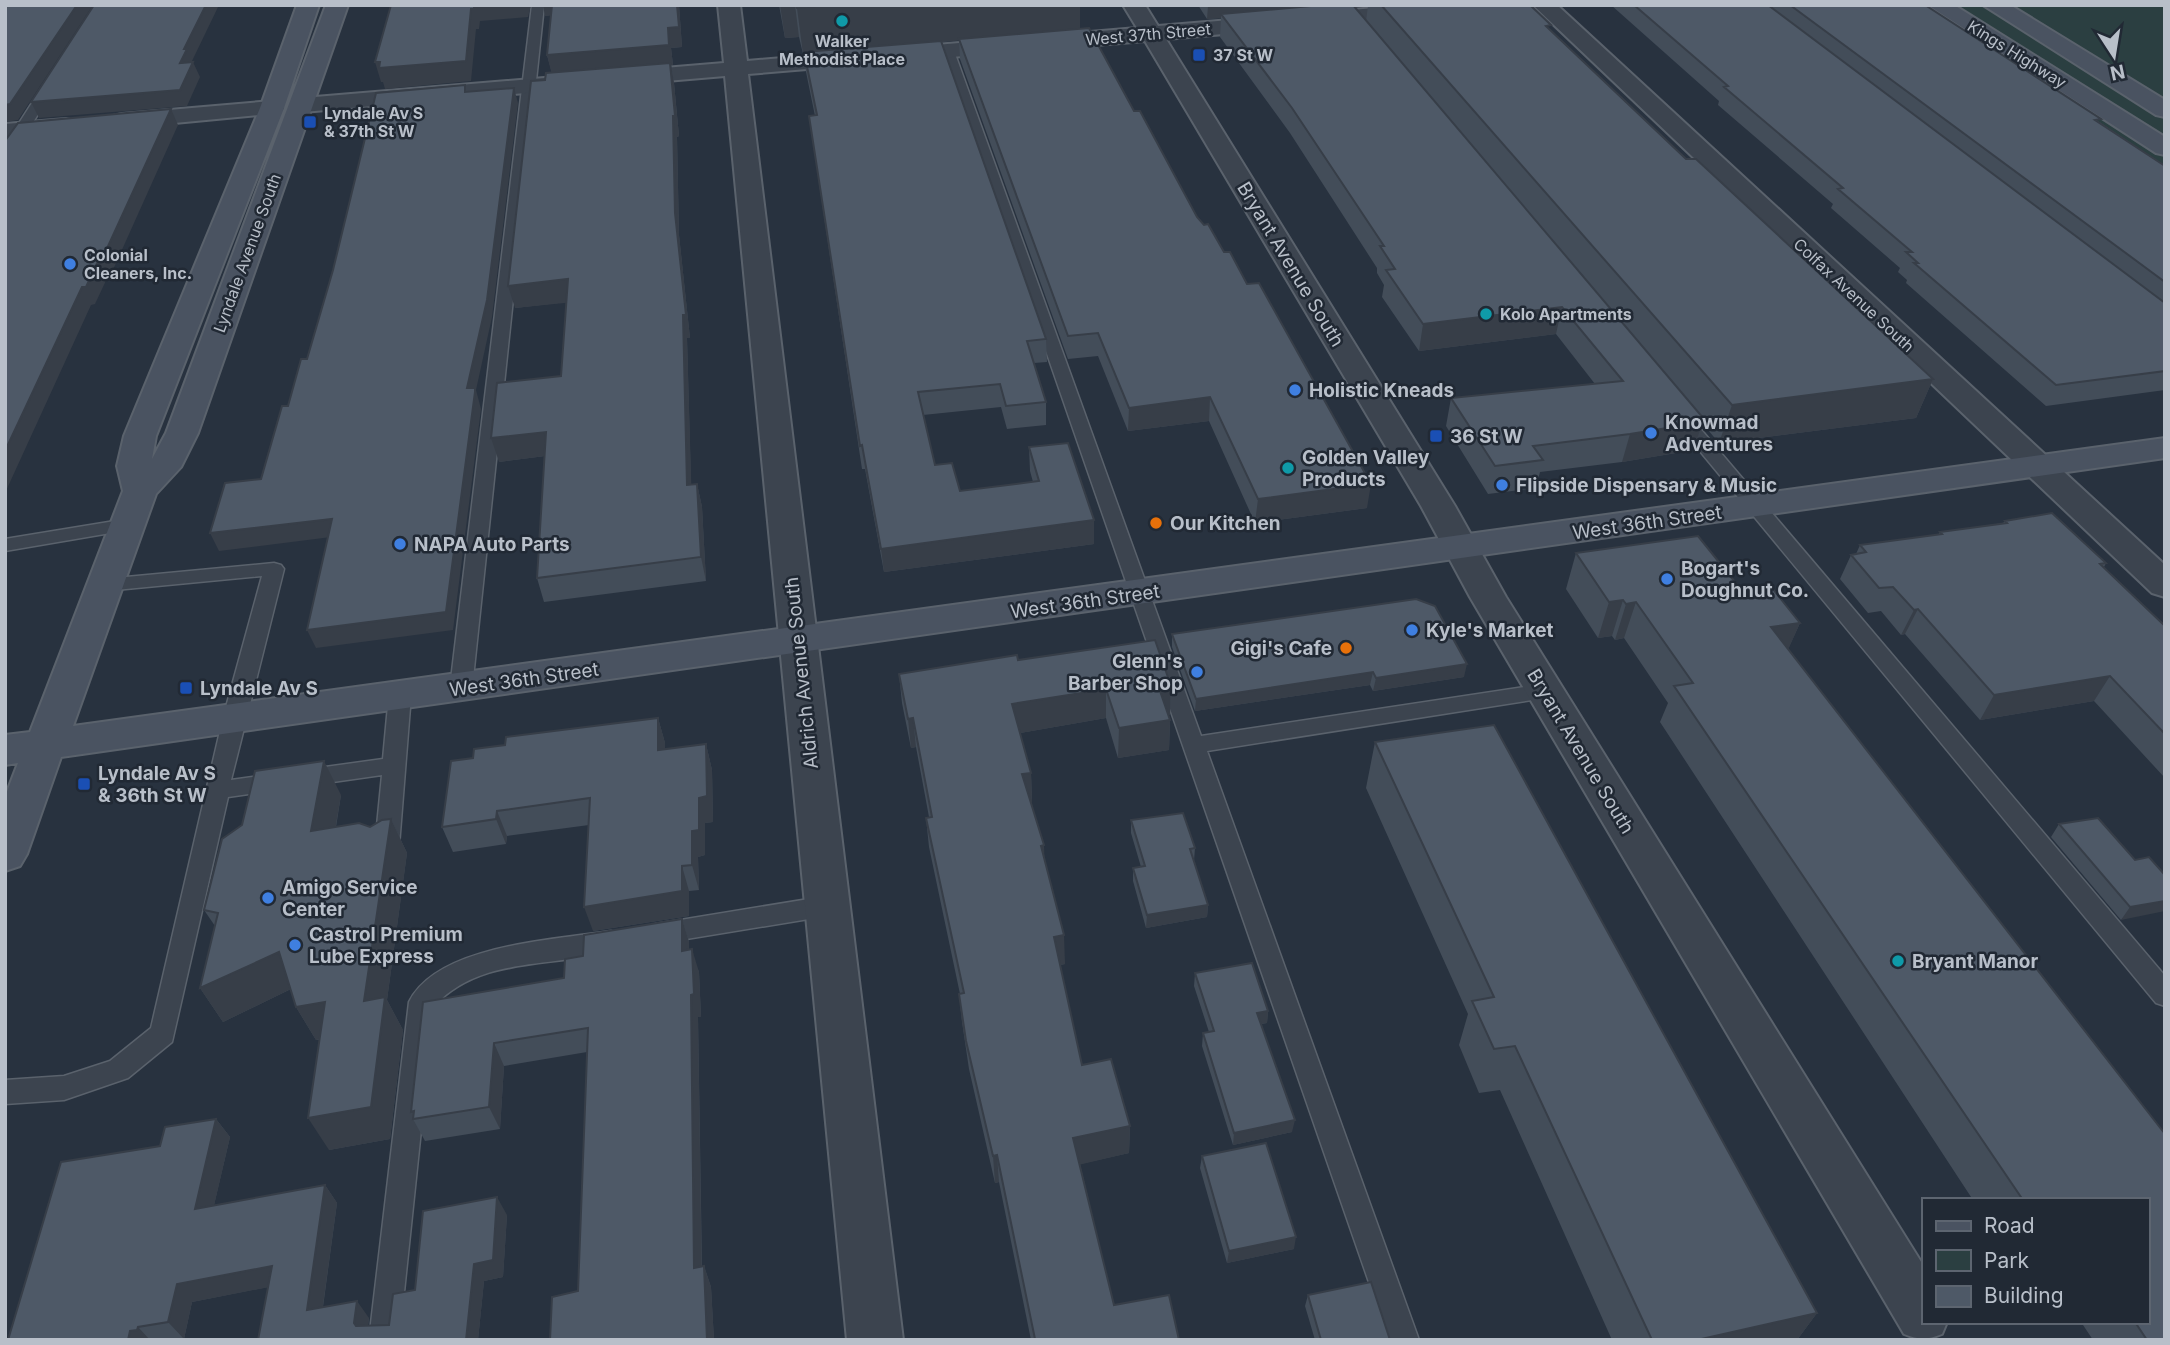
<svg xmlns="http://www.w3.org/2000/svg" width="2170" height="1345" font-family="Inter,sans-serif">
<rect width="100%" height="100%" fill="#28323f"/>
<path fill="#2b3f41" d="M1914,5H2165V171Z"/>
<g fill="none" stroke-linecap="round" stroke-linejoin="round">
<defs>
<path id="lane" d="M532,5H544L472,688L469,693L461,695L453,693L450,688Z
M948,47L954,51L1201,736L1545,684L1553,686L1556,691L1553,696L1545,698L1207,751L1419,1340H1389L942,51Z
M49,83L55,87L12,156L5,160V145L44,84Z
M1681,412L1687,413L2165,976V1006L2156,1003L1675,421L1672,417L1675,413Z
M127,519L134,521L136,525L134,529L5,551V539Z
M274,563L281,565L284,569L231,780L383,759L389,695L392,690L400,687L408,690L411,695L399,846L395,852L387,855L379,852L375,846L382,775L228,797L172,1042L128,1078L64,1100L5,1104V1080L64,1076L110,1061L151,1028L223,718L262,576L105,591L98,590L95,585L98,580L105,579Z
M827,896L836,899L839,906L836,913L827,916L656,944L647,941L644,934L647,927L656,924Z
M611,931L620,934L623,941L620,948C557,970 484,953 434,1006L399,1340H369L409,1002C437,945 554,940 611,931Z"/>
<path id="street" d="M718,5H740L747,61L1137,28L1123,5H1145L1158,26L1411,5H1502L1499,10L1491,11L1166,39L1455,506L1506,597L1923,1265V1322H1947L1942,1334C1927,1340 1919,1340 1904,1334L1470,597L1421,506L1145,41L748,74L903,1340H847L725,76L303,112L294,110L291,105L294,100L303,98L724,63Z
M1533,5H1557L2165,565V597L2152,593Z
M272,101L281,103L284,108L281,113L122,128L113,126L110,121L113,116L122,114Z
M66,119L75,121L78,126L75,131L5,138V124Z"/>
<path id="secondary" d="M297,5H319L284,108L156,436L152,459L166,433L326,5H348L198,433L181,467L156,494L73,726L2165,438V458L61,757L27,854L20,866L5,871V797L18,763L5,765V735L30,732L123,491L117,466L124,436L260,108Z
M1928,5H1954L2165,137V155L2156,153Z
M1983,5H2010L2165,100V117L2156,115Z"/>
</defs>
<use href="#lane" stroke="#5a626c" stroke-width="3"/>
<use href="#street" stroke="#5a626c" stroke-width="4"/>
<use href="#secondary" stroke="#5a626c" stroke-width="4"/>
<use href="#lane" fill="#3c444f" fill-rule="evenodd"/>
<use href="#street" fill="#3c444f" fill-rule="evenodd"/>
<use href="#secondary" fill="#4a5361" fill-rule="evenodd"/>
</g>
<path fill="#434d59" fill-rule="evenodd" d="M543,5H679L682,47L671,48L673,65H671L674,83L679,136L677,137L679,235L690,338H687L691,484H697L702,507L706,581L544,602L537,578L545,456L499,462L561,376L567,302L515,308L545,80L552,73L547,55L551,15L545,16Z
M779,5H1080V29L1134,111L1197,217L1367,508L1255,523L1209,421L1128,431L1098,356L1068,359L960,59L959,40L942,42L1046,339L1047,362L1034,363L1046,402V425L1007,429L1001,407L923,415L935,465L960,491L1033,482L1030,471L1029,447L1094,544L884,572L865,469H862L812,137L809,116H815L806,72L804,54H803L799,37L785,38Z
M1198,5H1530L1550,30L1686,159L1933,379L1916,418L1719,443L1702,423L1694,447H1690L1688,451L1622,462L1540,472L1536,488L1488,494L1446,426L1451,398L1595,384L1556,334L1419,351L1382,297L1384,285L1377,273V268L1290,133L1220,37L1221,18L1207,19ZM1368,6L1366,21L1354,7Z
M1611,5H1925L2165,166V390L2046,406L1906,283L1907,280L1898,272L1900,268L1831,208L1833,204L1718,105L1719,101Z
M2005,521L2106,563L2104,567L2165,626V778L2094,701L1980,720L1905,634L1901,635L1881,611L1868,613L1840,579L1851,555L1856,554L1860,545L1938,535L1940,532L2003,523Z
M1698,536L1743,592L1772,588L1800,623L1788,649L2165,1134V1340H2093L2081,1322H2147V1200H1973L1660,722L1668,703L1624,638L1615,640L1612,636L1598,638L1566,589L1576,553Z
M1172,634L1464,677L1373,691L1370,685L1195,711L1172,647Z
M1018,660L1171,686L1170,715H1168L1170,720L1169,750L1118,758L1106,718L1020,733L1031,773L1032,802H1031L1045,862L1065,964L1060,965L1082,1065L1130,1126L1129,1153L1080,1164L1114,1305L1169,1295L1031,1340L999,1182L995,1183L969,1069L962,1022L959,994H960L929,847L926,818L929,817L916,747L911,748L902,703L899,674Z
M658,718L665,743V750L706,744L712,770L713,822L705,823V855L698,857L699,890L689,891V916L593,931L589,825L507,836L506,844L453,852L442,827L473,758L505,745Z
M1375,742L1817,1313L1797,1340H1612L1500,1090L1479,1093L1459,1045L1468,1014L1366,788Z
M341,795L336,827H370L391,819L407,853L387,1000L403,1030L390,1139L329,1150L320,1040H316L296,1007L291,989L223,1022L200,988L215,926L204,910Z
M1131,820L1195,848L1194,861L1208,905L1207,917L1146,928L1133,881V868L1141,867L1131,833Z
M2059,824L2135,860L2165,875L2121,920L2051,837Z
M682,919L689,942V949L699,972L701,1017H698L702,1267L704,1266L711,1287L714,1340H550L578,1291L587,1052L504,1066L500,1129L425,1141L413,1119L564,978L583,956Z
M1195,973L1268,1011L1267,1023L1261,1024L1292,1132L1233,1145L1202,1046L1203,1033L1209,1032L1194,986Z
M216,1119L230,1137L214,1205L325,1185L337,1203L323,1307L369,1318L368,1326L389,1325L415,1290L507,1215L503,1277L484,1281L478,1340H258L268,1287L192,1302L184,1339L178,1340H8L160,1146Z
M1202,1156L1294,1249L1227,1263L1200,1168Z
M1308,1295L1390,1340H1315L1305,1306Z"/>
<path fill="#373e48" d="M77,5H93L18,120L5,122V105Z
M206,5H219L192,61L193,63V62L200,77L187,106L39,118L31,102L180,63L184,49Z
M474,5H531L528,17L480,21L479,29H476L471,81L385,89L383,82H381L375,62Z
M543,5H555L557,15L545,16Z
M677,5H679L682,47L671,48L673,65H671L674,83L679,136L677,137L679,235L690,338H687L692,509L552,75L547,55L668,28Z
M780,5H795L799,37L785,38Z
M826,5H1080V30L803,54L797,8Z
M1334,5L1221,14V18L1207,19L1208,6Z
M1352,5H1368L1351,7Z
M514,88L518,103L492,317L476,390L481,409L453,630L316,648L307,630L467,388Z
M171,109L178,125L112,272H110L95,304L91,305L5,493V451L82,287Z
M568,279L574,302L515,308L508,286Z
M1562,307L1556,334L1419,351L1423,324Z
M1933,379L1916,418L1719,443L1732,405Z
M1210,397L1209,421L1128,431L1129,408Z
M1704,419L1694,447H1690L1688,451L1622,462L1630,434Z
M546,432L553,455L499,462L491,438Z
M697,484L702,507L706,581L701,557Z
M1371,484L1367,508L1255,523L1258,499Z
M332,519L339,536L219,551L210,533Z
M1094,520V544L884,572L881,549Z
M1623,600L1612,636L1598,638L1609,602Z
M1636,602L1624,638L1615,640L1626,604Z
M1918,609L1905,634L1901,635L1914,610Z
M1800,623L1784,659L1771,627Z
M1467,664L1464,677L1373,691L1376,678Z
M1373,672L1370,685L1195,711L1196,699Z
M2110,676L2094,701L1980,720L1994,695Z
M1171,686L1170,715L1157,717L1159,688Z
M1106,689V718L1014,734L1012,704Z
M658,718L665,743V776L658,750Z
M913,718L916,747L911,748L908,719Z
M1170,720L1169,750L1118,758L1119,728Z
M706,744L712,770L713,822L705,823V855L698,857L699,890L692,865V831L699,798Z
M324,761L341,795L329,865L311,831Z
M1031,773L1032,802L1023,803L1022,774Z
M497,811L507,836L506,844L496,819Z
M391,819L407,853L387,1000L403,1030L390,1139L329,1150L308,1118L364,1001Z
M1044,845L1045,875L1041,846Z
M682,866L689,891V916L593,931L584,907Z
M2165,901V911L2121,920L2130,907Z
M1208,905L1207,917L1146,928L1147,915Z
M682,919L689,942V973L682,951Z
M1064,935L1065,964L1055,966L1054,937Z
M692,949L699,972L701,1017H698L702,1289L694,1268L691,995Z
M279,952L299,985L223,1022L200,988Z
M325,1002L345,1035L316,1040L296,1007Z
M1268,1011L1267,1023L1255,1025L1257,1013Z
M494,1043L504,1066L500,1129L489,1107Z
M216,1119L230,1137L209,1227L195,1209Z
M1295,1120L1292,1132L1233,1145L1234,1133Z
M1130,1126L1129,1153L1074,1166L1073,1138Z
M997,1155L999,1182L995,1183L993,1156Z
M325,1185L337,1203L320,1327L307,1310Z
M497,1197L507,1215L503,1277L484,1281L478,1340H466L474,1264Z
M1296,1237L1294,1249L1227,1263L1229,1251Z
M272,1266L285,1284L192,1302L184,1339L168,1322L177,1284Z
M704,1266L711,1287L714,1340H707Z
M357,1301L369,1318L366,1340L354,1323Z
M1817,1313L1797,1340H1697Z
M138,1327L150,1340H128L130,1331Z"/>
<path fill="#4e5967" stroke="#373e48" stroke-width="2" d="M5,5H77L10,104L5,105Z
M94,5H206L184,49H187L180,63L193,62L180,90L31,102Z
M391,5H474V9H471L466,61L379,68L380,62H375Z
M552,5H677L679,27L668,28L669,45L547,55Z
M796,5H826L797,8Z
M1322,5H1353L1704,419L1695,420L1698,423L1630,434L1533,446L1543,460L1495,466L1451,398L1623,381L1562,307L1423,324L1386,270L1395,269L1380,246H1384L1292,108L1221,14Z
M1381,5H1530L1551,25L1546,26L1686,159H1696L1933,379L1732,405Z
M1634,5H1768L2165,303V371L2056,385L1914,263H1918L1906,252H1912L1838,189L1843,188L1724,87L1728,86Z
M1790,5H1925L2101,119L2095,120L2165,166V282Z
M1089,28L1134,111H1140L1197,217L1204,225L1208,224L1224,252H1230L1247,284L1259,283L1371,484L1258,499L1210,397L1129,408L1098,333L1068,336L959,39Z
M941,41L1046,339L1027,341L1046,402L1006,406L1000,384L918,392L935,465L952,463L960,491L1039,481L1029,447L1068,443L1094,520L881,549L862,445L860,446L809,116L817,115L804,52Z
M670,63L675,116H673L675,213L686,315H683L687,485L697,484L701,557L537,578L546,432L491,438L497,383L561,376L568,279L508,286L531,81L545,80L546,73Z
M465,85V92L514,88L487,300L467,388H475V392L446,612L307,630L332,519L210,533L225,483L261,479L282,406H288L301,359H307L333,270L376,93Z
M171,109L104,255H101L86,287H82L5,451V141L18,123Z
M2052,513L2106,563L2100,564L2165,626V734L2110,676L1994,695L1918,609L1914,610L1893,587L1879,588L1851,555L1866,552L1860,545L1942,534L1940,532L2007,523L2005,521Z
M1698,536L1743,592L1772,588L1800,623L1771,627L2165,1134V1340H2147L2135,1322H2147V1200H2023L1674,686L1693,683L1636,602L1626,604L1623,600L1609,602L1576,553Z
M1416,599L1435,606L1467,664L1376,678L1373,672L1196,699L1172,634Z
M1155,640L1171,686L1159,688L1170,720L1119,728L1106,689L1012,704L1031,773L1022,774L1044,845L1041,846L1064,935L1054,937L1082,1065L1111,1059L1130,1126L1073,1138L1114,1305L1169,1295L1179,1340H1030L1035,1339L997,1155L993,1156L966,1041L959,994L964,993L926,818L932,817L913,718L908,719L899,674L1017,655L1018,660Z
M658,718V750L706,744L707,796L699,798V830L692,831V865L682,866V891L584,907L590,798L497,811L496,819L442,827L451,761L473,758L474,749L505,745L506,737Z
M1494,725L1817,1313L1697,1340H1652L1515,1046L1494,1049L1472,1001L1494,997L1375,742Z
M324,761L311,831L359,823L370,827L382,820L391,819L364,1001L385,997L371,1107L308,1118L325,1002L296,1007L279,952L200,988L218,913L204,910L222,839L242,825L255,771Z
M1183,813L1195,848L1190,849L1208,905L1147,915L1133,868L1145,866L1131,820Z
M2098,818L2135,860L2149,857L2165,875V901L2130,907L2059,824Z
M682,919V951L692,949L694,994L691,995L694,1268L704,1266L707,1340H550L552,1297L578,1291L588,1028L494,1043L489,1107L413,1119L414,1111L411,1112L423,1002L564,978L565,959L583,956L584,935Z
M1252,963L1268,1011L1257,1013L1295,1120L1234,1133L1203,1033L1214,1031L1195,973Z
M216,1119L195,1209L325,1185L307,1310L357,1301L354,1323L356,1326L389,1325L393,1294L415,1290L423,1211L497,1197L493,1260L474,1264L466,1340H258L272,1266L177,1284L168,1322L138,1327L137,1330L130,1331L128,1340H8L61,1162L160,1146L165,1127Z
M1266,1143L1296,1237L1229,1251L1202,1156Z
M1371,1282L1390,1340H1321L1308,1295Z"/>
<g fill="#0f9aa8" stroke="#212934" stroke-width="2.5">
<circle cx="842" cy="21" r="7"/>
<circle cx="1486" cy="314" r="7"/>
<circle cx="1288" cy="468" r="7"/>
<circle cx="1898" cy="961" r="7"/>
</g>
<g fill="#1a4fb4" stroke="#212934" stroke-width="2.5">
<rect x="1192" y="48" width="14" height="14" rx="3.5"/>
<rect x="303" y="115" width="14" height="14" rx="3.5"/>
<rect x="1429" y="429" width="14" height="14" rx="3.5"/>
<rect x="179" y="681" width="14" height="14" rx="3.5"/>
<rect x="77" y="777" width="14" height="14" rx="3.5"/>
</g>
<g fill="#3f7fe0" stroke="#212934" stroke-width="2.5">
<circle cx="70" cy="264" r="7"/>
<circle cx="1295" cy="390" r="7"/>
<circle cx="1651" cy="433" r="7"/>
<circle cx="1502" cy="485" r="7"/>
<circle cx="400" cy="544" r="7"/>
<circle cx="1667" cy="579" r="7"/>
<circle cx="1412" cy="630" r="7"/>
<circle cx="1197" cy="672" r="7"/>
<circle cx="268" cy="898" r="7"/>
<circle cx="295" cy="945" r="7"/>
</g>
<g fill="#e8710a" stroke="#212934" stroke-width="2.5">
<circle cx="1156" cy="523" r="7"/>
<circle cx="1346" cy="648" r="7"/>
</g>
<g text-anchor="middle" stroke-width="5" stroke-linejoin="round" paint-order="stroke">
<g font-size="16" fill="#b8bfc9" stroke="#212934">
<text transform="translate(1148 34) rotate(-5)" y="6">West 37th Street</text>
<text transform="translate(2017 54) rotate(32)" y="6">Kings Highway</text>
<text transform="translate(247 253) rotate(-70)" y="6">Lyndale Avenue South</text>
<text transform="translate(1854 295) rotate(43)" y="6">Colfax Avenue South</text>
</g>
<g font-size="16" font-weight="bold" fill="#b8bfc9" stroke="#212934" text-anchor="start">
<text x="842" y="47" text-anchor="middle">Walker<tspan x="842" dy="18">Methodist Place</tspan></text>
<text x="1213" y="61">37 St W</text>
<text x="324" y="119">Lyndale Av S<tspan x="324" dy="18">&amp; 37th St W</tspan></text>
<text x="84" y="261">Colonial<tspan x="84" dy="18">Cleaners, Inc.</tspan></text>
<text x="1500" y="320">Kolo Apartments</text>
</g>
<g font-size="19" fill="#b8bfc9" stroke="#212934">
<text transform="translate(1291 264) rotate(59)" y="7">Bryant Avenue South</text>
<text transform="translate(1647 522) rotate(-8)" y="7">West 36th Street</text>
<text transform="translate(1085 601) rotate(-8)" y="7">West 36th Street</text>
<text transform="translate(801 673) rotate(-96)" y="7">Aldrich Avenue South</text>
<text transform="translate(524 679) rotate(-8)" y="7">West 36th Street</text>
<text transform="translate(1581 751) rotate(59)" y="7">Bryant Avenue South</text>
</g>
<g font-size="19" font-weight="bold" fill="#b8bfc9" stroke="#212934" text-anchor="start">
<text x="1309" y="397">Holistic Kneads</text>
<text x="1665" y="429">Knowmad<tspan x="1665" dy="22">Adventures</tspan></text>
<text x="1450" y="443">36 St W</text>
<text x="1302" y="464">Golden Valley<tspan x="1302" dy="22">Products</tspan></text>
<text x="1516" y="492">Flipside Dispensary &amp; Music</text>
<text x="1170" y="530">Our Kitchen</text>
<text x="414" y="551">NAPA Auto Parts</text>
<text x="1681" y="575">Bogart's<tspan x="1681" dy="22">Doughnut Co.</tspan></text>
<text x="1426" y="637">Kyle's Market</text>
<text x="1332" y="655" text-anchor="end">Gigi's Cafe</text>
<text x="1183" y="668" text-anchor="end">Glenn's<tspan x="1183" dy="22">Barber Shop</tspan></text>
<text x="200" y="695">Lyndale Av S</text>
<text x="98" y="780">Lyndale Av S<tspan x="98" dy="22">&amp; 36th St W</tspan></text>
<text x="282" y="894">Amigo Service<tspan x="282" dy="22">Center</tspan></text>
<text x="309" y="941">Castrol Premium<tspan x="309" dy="22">Lube Express</tspan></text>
<text x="1912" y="968">Bryant Manor</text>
</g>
</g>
<rect width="2170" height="1345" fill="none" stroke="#b8bfc9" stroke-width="14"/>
<rect x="1922" y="1198" width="228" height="126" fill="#212934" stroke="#5d6570" stroke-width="2"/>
<rect x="1936" y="1221" width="35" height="10" fill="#4a5361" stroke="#5d6570" stroke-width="2"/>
<text x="1984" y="1233" font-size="21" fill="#b8bfc9">Road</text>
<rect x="1936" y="1250" width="35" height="21" fill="#2b3f41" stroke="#5d6570" stroke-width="2"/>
<text x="1984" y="1268" font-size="21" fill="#b8bfc9">Park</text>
<rect x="1936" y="1286" width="35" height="21" fill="#4e5967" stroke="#5d6570" stroke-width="2"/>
<text x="1984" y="1303" font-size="21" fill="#b8bfc9">Building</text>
<g transform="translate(2114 56) rotate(168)" stroke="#212934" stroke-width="5" paint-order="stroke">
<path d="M0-5L12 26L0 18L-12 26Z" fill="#b8bfc9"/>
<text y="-10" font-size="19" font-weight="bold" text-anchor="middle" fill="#b8bfc9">N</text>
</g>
</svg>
